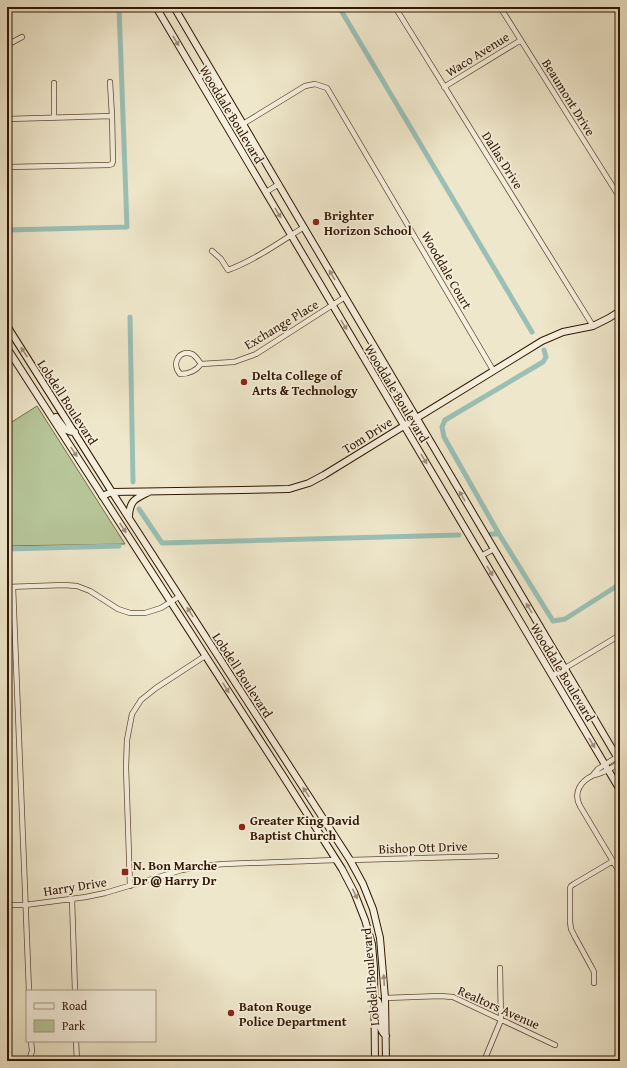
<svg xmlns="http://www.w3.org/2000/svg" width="627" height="1068" font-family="'Gentium Book Plus',serif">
<rect width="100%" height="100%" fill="#efe7cb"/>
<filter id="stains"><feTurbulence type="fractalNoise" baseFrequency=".005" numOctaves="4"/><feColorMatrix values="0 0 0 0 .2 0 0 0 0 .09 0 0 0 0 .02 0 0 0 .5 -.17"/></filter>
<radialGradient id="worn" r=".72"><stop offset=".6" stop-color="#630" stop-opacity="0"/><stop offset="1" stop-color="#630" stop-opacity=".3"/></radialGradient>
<path fill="#b7c699" stroke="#746e4d" d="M37,406L125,544L7,546V425Z"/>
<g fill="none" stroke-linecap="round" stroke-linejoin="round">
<path stroke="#9ac0b5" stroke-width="5" d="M339,7L532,332
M7,230L127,227L119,7
M130,317L133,482
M544,350L546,357L543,362L445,420L442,427L444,437L499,534L553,621L565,619L620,584
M139,509L162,543L459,535
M491,534H499
M7,549L119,546"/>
<defs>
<path id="street" d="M395,7L593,326
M500,7L620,198
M7,45L22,37
M198,78L211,70
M54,83V118
M444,87L521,40
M7,119L112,116L110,82
M243,124L305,86L315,84L327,88L493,370
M7,167L109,165L112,164L113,161L112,116
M266,192L279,184
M212,251L221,259L228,270C255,260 280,242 304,227
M201,364C198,360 196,356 192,354C179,349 171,364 180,374C190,374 196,371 201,364L234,362L256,354L345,297
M481,556L494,549
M7,587L64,585L77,586L90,591L118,609L130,613H145L161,608L180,596
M13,587L29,991
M552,676L620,635
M620,763C614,766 609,770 603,772C600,774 597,774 594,775C580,781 573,793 580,806L620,873
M593,775L598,769L617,757
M350,860L496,856
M130,886L126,767L127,740L132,714L141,700L156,688L205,656
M72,899L75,991
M7,905H25L86,897L105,893L182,870L201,866L224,864L336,860
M594,983V972L592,968L575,937L571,929L570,922V888L571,886L574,884L613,861
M385,998L440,996L453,997L555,1045
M76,1041L77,1061
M29,1061L32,1051L31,1041
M484,1061L501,1020L500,968"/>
<path id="secondary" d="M156,7L620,790
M174,7C322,259 471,510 620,762
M7,326L112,492L350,860L363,884L373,909L380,938L385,998L386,1061
M7,348L285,779L342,869L354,892L365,920L372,944L374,968L375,1061
M56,417C61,424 66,433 75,432
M102,496L112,492L242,490L289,489L309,483L324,475L542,341L563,332L593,326L609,318L620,311
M129,516C130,500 135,499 149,492
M374,998L378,1001L379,1004C380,1015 377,1029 386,1036"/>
</defs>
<use href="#street" stroke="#604b34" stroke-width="6"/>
<use href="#secondary" stroke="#311701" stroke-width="8"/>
<use href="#street" stroke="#f5efdd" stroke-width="4.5"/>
<use href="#secondary" stroke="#f5efdd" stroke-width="6"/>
</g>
<defs><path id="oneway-solid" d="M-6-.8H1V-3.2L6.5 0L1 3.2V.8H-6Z"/></defs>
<g fill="#9d8e7a">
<use href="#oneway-solid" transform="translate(176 41) rotate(59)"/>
<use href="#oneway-solid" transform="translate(278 213) rotate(59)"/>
<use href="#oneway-solid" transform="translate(332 275) rotate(-120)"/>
<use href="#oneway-solid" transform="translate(344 325) rotate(59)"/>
<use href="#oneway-solid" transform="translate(24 352) rotate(-123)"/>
<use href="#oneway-solid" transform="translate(74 452) rotate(57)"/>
<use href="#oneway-solid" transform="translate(424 459) rotate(59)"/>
<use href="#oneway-solid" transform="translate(462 496) rotate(-121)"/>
<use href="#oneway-solid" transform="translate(123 528) rotate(57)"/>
<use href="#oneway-solid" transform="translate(490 571) rotate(59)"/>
<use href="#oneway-solid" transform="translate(529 608) rotate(-121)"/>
<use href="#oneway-solid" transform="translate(190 612) rotate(-122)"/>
<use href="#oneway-solid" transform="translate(226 688) rotate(58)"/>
<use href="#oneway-solid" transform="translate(592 743) rotate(59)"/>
<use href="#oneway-solid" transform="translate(306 792) rotate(-123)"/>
<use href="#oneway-solid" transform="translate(355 894) rotate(64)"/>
<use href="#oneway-solid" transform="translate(384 980) rotate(-93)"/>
</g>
<g fill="#8f2418" stroke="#f5efdd" stroke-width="1.5">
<circle cx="316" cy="222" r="4"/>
<circle cx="244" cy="382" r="4"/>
<circle cx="242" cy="827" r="4"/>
<rect x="121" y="868" width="8" height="8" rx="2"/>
<circle cx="231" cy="1013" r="4"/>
</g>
<g text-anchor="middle" stroke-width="3.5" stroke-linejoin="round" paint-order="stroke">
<g font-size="13" fill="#311701" stroke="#f5efdd">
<text transform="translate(477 54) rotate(-32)" y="5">Waco Avenue</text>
<text transform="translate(569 97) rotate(58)" y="5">Beaumont Drive</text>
<text transform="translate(232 114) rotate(59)" y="5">Wooddale Boulevard</text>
<text transform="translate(503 160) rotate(58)" y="5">Dallas Drive</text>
<text transform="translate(447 270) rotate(60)" y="5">Wooddale Court</text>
<text transform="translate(281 324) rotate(-31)" y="5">Exchange Place</text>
<text transform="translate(397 393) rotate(59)" y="5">Wooddale Boulevard</text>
<text transform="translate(68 402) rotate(57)" y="5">Lobdell Boulevard</text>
<text transform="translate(367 435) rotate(-32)" y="5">Tom Drive</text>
<text transform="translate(563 672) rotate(59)" y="5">Wooddale Boulevard</text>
<text transform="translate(243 675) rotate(57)" y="5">Lobdell Boulevard</text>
<text transform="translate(423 847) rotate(-2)" y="5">Bishop Ott Drive</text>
<text transform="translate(75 886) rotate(-9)" y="5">Harry Drive</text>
<text transform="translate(370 977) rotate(-95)" y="5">Lobdell Boulevard</text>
<text transform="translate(499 1007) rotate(24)" y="5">Realtors Avenue</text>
</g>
<g font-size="13" font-weight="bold" fill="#311701" stroke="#f5efdd" text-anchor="start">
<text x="324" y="220">Brighter<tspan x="324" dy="15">Horizon School</tspan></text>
<text x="252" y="380">Delta College of<tspan x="252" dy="15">Arts &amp; Technology</tspan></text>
<text x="250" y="825">Greater King David<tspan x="250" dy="15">Baptist Church</tspan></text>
<text x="133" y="870">N. Bon Marche<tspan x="133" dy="15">Dr @ Harry Dr</tspan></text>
<text x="239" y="1011">Baton Rouge<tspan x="239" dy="15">Police Department</tspan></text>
</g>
</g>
<rect width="627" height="1068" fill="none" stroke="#efe7cb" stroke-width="24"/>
<rect x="8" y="8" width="611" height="1052" fill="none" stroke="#311701" stroke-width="2"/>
<rect x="12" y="12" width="603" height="1044" fill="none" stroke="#311701"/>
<rect x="26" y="990" width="130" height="52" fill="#f5efdd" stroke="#a79985"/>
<rect x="34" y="1003" width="20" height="6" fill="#f5efdd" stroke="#a79985"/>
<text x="62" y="1010" font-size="12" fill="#311701">Road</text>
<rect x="34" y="1020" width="20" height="12" fill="#b7c699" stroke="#a79985"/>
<text x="62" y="1030" font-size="12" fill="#311701">Park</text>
<rect width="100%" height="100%" filter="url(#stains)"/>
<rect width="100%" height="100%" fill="url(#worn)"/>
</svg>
